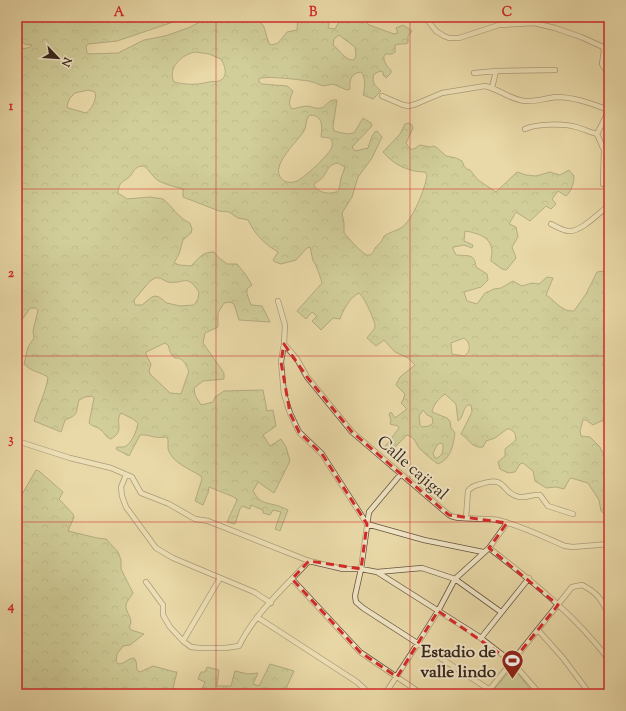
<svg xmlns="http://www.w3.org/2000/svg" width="626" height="711" font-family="'Sorts Mill Goudy',serif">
<defs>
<pattern id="forest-crowns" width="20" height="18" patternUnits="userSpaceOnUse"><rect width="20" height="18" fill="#b4c08a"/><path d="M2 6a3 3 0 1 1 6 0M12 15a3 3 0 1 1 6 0" fill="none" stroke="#939c70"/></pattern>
</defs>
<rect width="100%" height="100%" fill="#ead9a8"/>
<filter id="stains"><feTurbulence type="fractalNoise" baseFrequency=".005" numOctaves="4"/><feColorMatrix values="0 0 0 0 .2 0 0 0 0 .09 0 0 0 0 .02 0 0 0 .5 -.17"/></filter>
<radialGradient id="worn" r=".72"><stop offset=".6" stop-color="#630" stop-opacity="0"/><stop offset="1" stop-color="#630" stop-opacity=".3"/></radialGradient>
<path fill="url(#forest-crowns)" stroke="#767454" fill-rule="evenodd" d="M17,17H182L173,22L117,41L88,44L86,46L87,53L89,54L118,53L144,40L165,36L188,28L198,23L200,21L201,17H257L264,27L269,44L272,45L278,43L287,32L297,30L298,17H364L365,20L369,25L394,34L398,33L396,28L403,25L412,31L408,36V43C404,45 399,43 395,45V52L392,54H386L384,56C383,61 387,67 391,70V73L386,78L383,75V72L380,71L374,74C371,82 375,86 381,91L373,99L363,95C365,88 366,77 361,72C351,73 349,80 350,89L347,90L333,84L324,86C319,85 314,82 309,81C300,80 265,75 259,79V82L262,84L287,86L293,91C291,97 287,103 292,109C297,108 303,106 308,106C312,107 317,109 321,108C327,107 327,99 337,100L333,127L334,131L347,134L354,133L363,118L371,123L372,126L352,147L355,151L368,148L372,136L375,132L377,131L382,137L372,158L358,177L352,197L342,213L344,223V233C348,237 364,257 369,255C372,255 374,251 375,248C379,244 382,242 384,236C390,232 396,231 401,228C413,220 425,189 427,175L425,172C409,172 394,165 383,152L400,134L405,124L409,123L412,125L413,128L406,143L410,149H414L420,145L430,147L433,146L436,147L446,156L456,158L462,161C464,165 464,169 470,170L478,180L496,192L517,172L526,175L536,176L550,172L560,175L569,170L574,176C574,183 571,192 566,196L558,191L552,199L556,204L551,209L546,206L530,221L516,212L509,224L516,227L518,237L512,247L516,258L508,268L506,270L502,269L491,261C491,257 492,254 492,251C491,236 476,233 465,231L464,241L473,245L472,248L464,245L454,247L453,249L456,255C467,256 475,253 476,267L487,274L488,280L481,287L464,292L467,301L477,304L485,293L494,289L501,288L513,281L522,286L532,283L539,284L547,277L553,278L546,295C556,301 561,312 574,311L586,294L597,272L604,271L609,272V513H603L601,511L599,500L588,483L571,478L569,480L564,489L556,487L546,488L535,481L533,471L523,463L520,464L515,472L508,473L500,469L498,462L505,456V449L516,440L515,433L510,429H507L495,438L486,441L483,447C472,449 469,439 461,434L472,412L471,405H468C462,409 464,417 458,421L456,404L445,394C439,398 433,405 432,412L447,418L450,421L451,428L455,433C453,446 451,459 438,464C432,460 425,454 420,449C415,443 415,437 407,435L391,451L385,447L399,428L398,426L390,424L391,420L389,414L391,412L395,418L407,409L401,403L403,400L405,394L396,385L400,377L415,365L408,358L395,352L384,340L376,346L367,338C369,335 374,330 375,327C376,323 364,296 359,293C350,297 343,310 340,319L333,318L321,330L312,321L317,316L312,312L306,319L297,311L322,283C321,279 316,263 313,261L310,247L307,248L296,260L281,264L275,262L273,260L278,252C264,244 255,234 248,220L238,218L229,212L219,211L183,197V189C176,187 159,183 155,178C151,174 149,170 144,166C136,166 135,169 131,175C126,182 119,179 118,193L127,199L150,197L163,199C173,207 178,218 190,223L192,229L191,233L183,240L179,254L174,263L180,265L191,266C199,258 202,252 214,252L218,257L227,264H237L246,275L252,285L247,289V294L251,305L262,306L270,322L239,320L234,304L230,302L224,303L218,313V327L205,333L203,343L224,373V379L203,381L194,388L195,395L201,405L213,402L215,397L224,391L263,390L267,411L273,410L276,426L263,435L270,446L281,439L286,447L290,461L274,493L258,482L253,491C260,503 263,502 275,505C279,506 284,508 288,510L280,531L275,529L281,512L273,510L270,515L263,513V510L251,505L250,509L242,506L240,509L235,524L227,522L237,500L234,497L209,487L208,493L203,505L195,501L202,479L201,476C190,469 172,463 168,449C168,446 168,442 168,439L166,437C154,439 149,434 140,435L129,456L116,449L117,447C119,447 122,447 124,447C132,444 137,430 138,423L133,419L121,413C114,423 126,430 111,439C105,437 105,433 101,430C97,426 92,427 89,423L94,398L92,396L85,397L79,400C75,415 79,414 65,420L61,432L34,421C38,407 46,392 48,377C40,372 30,371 24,364L28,347L34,338L33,331L38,310L36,308H30L24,317L17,322V51C22,47 28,50 32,45L25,44L17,39ZM330,19L340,20L335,29L328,28ZM339,35L355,47L356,56L354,60C345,61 340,50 333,45L334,39ZM195,52L209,54L221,59C225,66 229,77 219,81C216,82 212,81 209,82C197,85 186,85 174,82C167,67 183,54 195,52ZM88,90L95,92C97,99 92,109 86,113L68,108L67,105L70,98L75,93ZM310,115C324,116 322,127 321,137L330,138C332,140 333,143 332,147C330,154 304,178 297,181C293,183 285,183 282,179C268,166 300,140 305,129C306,125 306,121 308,117ZM338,163L345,167L341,178L339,190C333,196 315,193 314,184C317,182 320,180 322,178C328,171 328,164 338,163ZM155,278C161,277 162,280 168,282C184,285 186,272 199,292L198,299L194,305L180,306L167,303L159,297L155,296L152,297L142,305H135L134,300L150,281ZM464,338C471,342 471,353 464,356L452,354L451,343ZM165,343L168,345C174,366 177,353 184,362C186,364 187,368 189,371L181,394L170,393L150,374L149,371L151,364L146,355V352ZM423,410L427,415L432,417L433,423L429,426L422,427L420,425L419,416ZM583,420H586L593,425L601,421H604C608,430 611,444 605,452H602L600,447L590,437L581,436L580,431ZM440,443L443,444C443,451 443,455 437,458H435L433,453L437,445Z
M36,470L39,471L63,492L59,499L73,514L74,517L68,531L97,538L106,539L118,552L121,560V569L133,593C131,597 127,600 126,605C125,613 135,619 129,627L131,630L144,634L130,645L123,646L117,654L116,661L118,664C125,664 128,658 134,658L136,661L137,670L140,672L153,666L175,672H177L173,688C178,690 195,695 200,691C202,689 204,685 205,682L198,679L201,672H205L207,667L219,670L217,686H231L235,671L248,674L258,673L253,684L259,686L270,664L294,671L287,686L286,694L274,693L265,694H17V498H20Z"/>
<path fill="#b4c08a" stroke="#767454" d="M513,667L534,694H490Z"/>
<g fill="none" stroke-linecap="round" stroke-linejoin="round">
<defs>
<path id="minor" d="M425,17L436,31L444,36L449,38H459L499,25L534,23L555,28L581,37L603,47L604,50L602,64L609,75
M474,73L496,71
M492,88L496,71L555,70
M382,96L403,105L409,106L416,104L442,93L485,86C499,89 511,100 525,101C535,102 546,98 556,97C575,97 592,104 609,110
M525,129C536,124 563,123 576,127C583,129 590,132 597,134L609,110
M597,134L604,150L603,184
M551,224C557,227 563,231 569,231C581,232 600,212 609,205
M278,301L285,325L284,344L297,359L307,377L352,432L449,515C460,521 483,517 498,520C519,525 544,537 565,546L573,547L609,544
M284,344L281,362L284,394L290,413L299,432L322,454L367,524L424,540L483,552
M17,441L70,458L111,468L132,477L141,493L169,504L195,519L208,521L309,561L343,569H361L377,572L478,636L512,662L540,694
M126,475L121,487L122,496L126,507L156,548L173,558L254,592L271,603
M400,475L369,512L361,569L355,596L356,602L363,608L490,690
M466,518L468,491C471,487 476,485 481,484C508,475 500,493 519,497C526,498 533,494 540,495L548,506L573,514
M489,548C532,581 576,616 609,660
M377,572L422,568L455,579L501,612
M292,579L360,652L422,694
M146,582L163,605V615L170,627L183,641L191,647L200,648H225L239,646C255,613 284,588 309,561
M257,617L357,682L370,694
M538,630L563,658L590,694
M481,638L529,578
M183,641L220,578
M385,694L411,654L438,611L455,579L489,548L507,523
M486,694L572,587L582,585C598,593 601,599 609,615"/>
</defs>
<use href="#minor" stroke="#645441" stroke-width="6"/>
<use href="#minor" stroke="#f1e6c6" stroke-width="4.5"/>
</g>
<path d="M0 0H626V711H0ZM284,344L307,377L352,432L449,515L507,523L489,548L558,605L512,662L438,611L397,677L360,652L292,579L309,561L361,569L367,524L322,454L299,432L290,413L281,362Z" fill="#ead9a8" fill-opacity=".55" fill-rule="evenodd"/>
<path fill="none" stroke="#d62828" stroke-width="3" stroke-dasharray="8 5" stroke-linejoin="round" d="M284,344L307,377L352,432L449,515L507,523L489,548L558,605L512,662L438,611L397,677L360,652L292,579L309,561L361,569L367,524L322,454L299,432L290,413L281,362Z"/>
<path fill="none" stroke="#d62828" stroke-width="1" stroke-opacity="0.55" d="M216,17V694M410,17V694M17,189H609M17,356H609M17,522H609"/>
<defs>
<symbol id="stadium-pin" viewBox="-11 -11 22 30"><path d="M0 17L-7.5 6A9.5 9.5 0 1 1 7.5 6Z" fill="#8f2418" stroke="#f1e6c6"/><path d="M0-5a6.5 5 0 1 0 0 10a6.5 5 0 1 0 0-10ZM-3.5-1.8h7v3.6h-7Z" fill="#fff"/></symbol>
</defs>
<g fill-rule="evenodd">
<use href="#stadium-pin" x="500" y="648" width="25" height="34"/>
</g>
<g text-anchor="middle" stroke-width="4" stroke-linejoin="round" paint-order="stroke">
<g font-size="17" fill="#37271f" stroke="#f1e6c6">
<text transform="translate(413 467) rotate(41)" y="6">Calle cajigal</text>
</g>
<g font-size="17" font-weight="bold" fill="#37271f" stroke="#f1e6c6" text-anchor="end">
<text x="496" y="657">Estadio de<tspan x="496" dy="20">valle lindo</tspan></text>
</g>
</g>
<rect width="626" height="711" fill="none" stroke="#ead9a8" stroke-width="44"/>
<g transform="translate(58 58) rotate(115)" stroke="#f1e6c6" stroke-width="3" paint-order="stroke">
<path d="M0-3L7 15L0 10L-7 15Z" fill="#37271f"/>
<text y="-6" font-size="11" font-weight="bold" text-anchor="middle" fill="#37271f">N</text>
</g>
<rect x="22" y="22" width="582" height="667" fill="none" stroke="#d62828" stroke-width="1.5"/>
<g font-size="13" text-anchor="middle" font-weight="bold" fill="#d62828">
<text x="119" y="16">A</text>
<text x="313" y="16">B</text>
<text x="507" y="16">C</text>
<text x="11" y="110">1</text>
<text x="11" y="277">2</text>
<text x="11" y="443">3</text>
<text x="11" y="610">4</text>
</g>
<rect width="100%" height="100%" filter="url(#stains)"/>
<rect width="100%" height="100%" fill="url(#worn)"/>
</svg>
